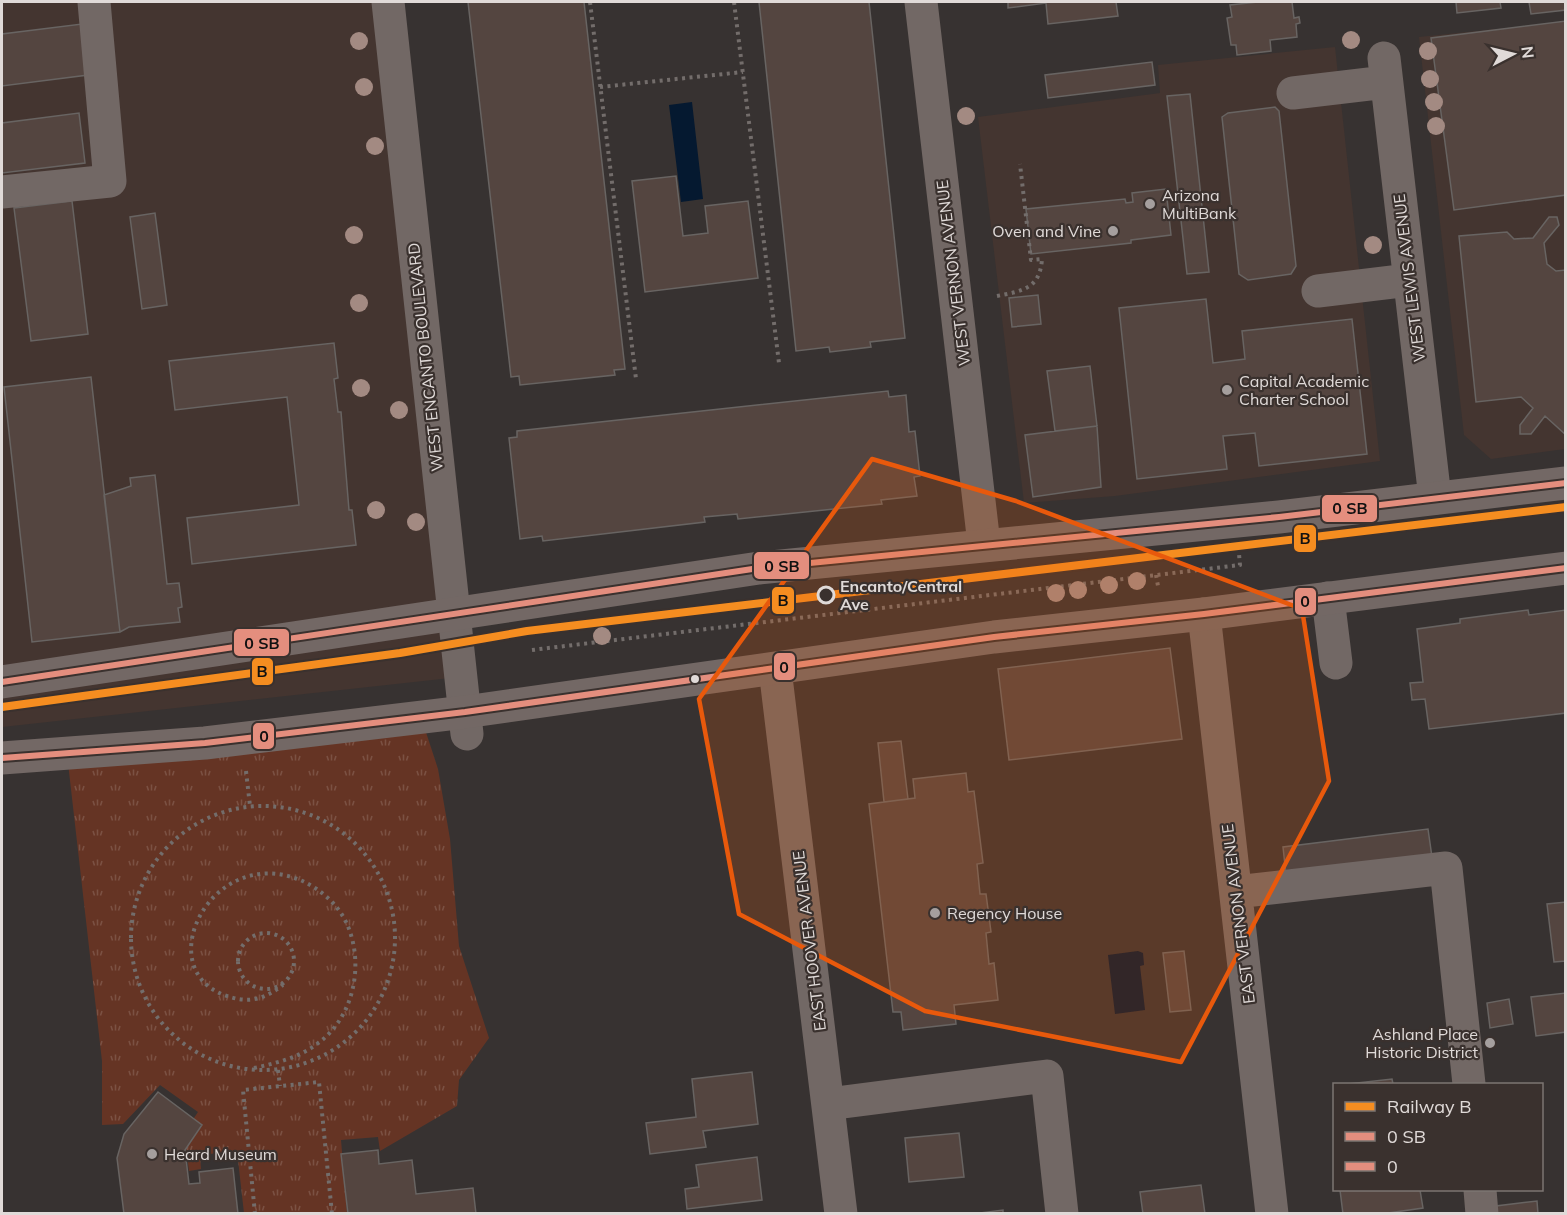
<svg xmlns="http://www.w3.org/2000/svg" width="1567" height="1215" font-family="Mulish,sans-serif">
<defs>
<pattern id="park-tufts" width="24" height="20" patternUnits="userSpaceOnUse" patternTransform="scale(1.5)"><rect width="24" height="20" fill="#653424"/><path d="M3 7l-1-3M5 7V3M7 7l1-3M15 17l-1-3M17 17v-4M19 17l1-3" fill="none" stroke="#7b5143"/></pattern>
</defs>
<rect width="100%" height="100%" fill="#373231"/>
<path fill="#443530" d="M2,2H388L460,677L2,727Z
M1565,22V449L1491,459L1464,435L1419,37Z
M1335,47L1380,461L1115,496L1024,503L978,117L1160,93L1158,65Z"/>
<path fill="url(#park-tufts)" d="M421,717L438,769L450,839L459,946L489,1038L459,1080L457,1106L380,1151L378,1137L341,1140L347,1213H244L237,1151L200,1155L201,1169L189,1171L184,1133L198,1112L160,1085L123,1124L102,1125V1061L67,754Z"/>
<path fill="#051930" d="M692,102L703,199L681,202L669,105Z
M1138,951L1143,953L1144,965L1140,966L1145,1010L1115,1014L1108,955Z"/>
<path fill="#544540" stroke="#686462" stroke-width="1.5" d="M468,2H584L625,369L614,370L615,375L520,385L519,376L511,377Z
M759,2H869L905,338L870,342L871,347L830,352L829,347L796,351Z
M1008,2H1116L1118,16L1048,24L1046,3L1008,8Z
M1258,2H1292L1294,18L1299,17L1300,23L1296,24L1297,37L1270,40L1271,51L1237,55L1236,45H1231L1227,18L1232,17L1230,5Z
M1456,2H1500L1501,8L1457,13Z
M1529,2H1566V10L1531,14Z
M1566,21V195L1454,210L1431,38Z
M82,24L88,75L2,86V34Z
M1152,62L1155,85L1048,98L1045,75Z
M1190,94L1209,272L1187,274L1167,96Z
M1275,107L1279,111L1296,266L1291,274L1248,280L1239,274L1222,117L1228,113Z
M79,113L85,163L2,173V123Z
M676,176L683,236L708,233L705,206L748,201L758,278L645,292L632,181Z
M1166,189L1171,235L1131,240V243L1031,254L1026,209L1125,199L1126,203L1133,202L1132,193Z
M72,201L88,334L31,341L14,208Z
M155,213L167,305L142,309L130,217Z
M1549,217H1557L1559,225L1544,243L1547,264L1556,271L1566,270V435L1545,416L1531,434H1520V425L1533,408L1521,397L1476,402L1459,236L1507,232L1514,239L1533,238Z
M1038,295L1041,324L1012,327L1009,298Z
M1206,299L1213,363L1245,359L1242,331L1352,319L1367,454L1259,466L1255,433L1223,436L1227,469L1137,479L1119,308Z
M334,343L338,378L334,379L338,412H341L349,510H352L356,545L192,564L187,518L299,505L287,397L175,410L169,361Z
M1090,366L1097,426L1055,431L1047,371Z
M91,377L120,632L32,642L4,387Z
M888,391L889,397L906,395L909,432L915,431L920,476L914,477L917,496L881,500L882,504L738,519L737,514L704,517L705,522L543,541L542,536L520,539L509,438L517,437V431Z
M1097,426L1101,487L1033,497L1025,435Z
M155,475L167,584L179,583L182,607L178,608L180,622L129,627L120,632L104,495L131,486L130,478Z
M1528,610L1529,615L1566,610V713L1429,729L1425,699L1412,700L1410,683L1423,682L1417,629L1460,623V619Z
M1170,648L1182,739L1009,760L998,669Z
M901,741L908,799L884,802L878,743Z
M966,773L968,792L974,791L983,863L977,864L980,894H986L991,932L986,933L989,964L994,963L998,1000L954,1005L956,1024L903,1030L901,1012H893L869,804L915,798L913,779Z
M1428,829L1432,857L1286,875L1283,847Z
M1566,902V961L1554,962L1547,904Z
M1184,951L1191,1010L1170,1012L1163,953Z
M1566,993V1032L1536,1036L1531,997Z
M1509,999L1513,1024L1490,1028L1487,1003Z
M752,1072L758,1124L703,1131L706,1147L650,1154L646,1123L696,1117L692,1079Z
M1392,1079L1393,1084H1348Z
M158,1092L202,1125L185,1150L189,1184L200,1183L199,1172L233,1168L238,1214H124L117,1158L124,1134Z
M959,1133L964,1177L909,1182L905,1138Z
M378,1150L379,1164L412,1160L416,1194L473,1188L476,1214H348L341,1154Z
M757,1157L762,1200L687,1209L685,1189L699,1187L696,1165Z
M1201,1185L1205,1214H1143L1140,1192Z
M1340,1190H1420L1423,1208L1381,1214H1343Z
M1537,1201L1538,1214H1497L1496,1206Z
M1003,1210V1214H972Z"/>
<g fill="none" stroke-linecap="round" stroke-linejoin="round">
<path stroke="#736d6b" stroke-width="4" stroke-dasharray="3 4.5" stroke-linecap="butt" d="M590,2L636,379
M734,2L779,363
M600,87L743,72
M997,296C1022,291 1040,289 1042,259L1031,260L1020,164
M1156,575L1158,586
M532,650L1240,565L1239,554
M246,771L250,806
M131 938a132 132 0 1 1 264 0a132 132 0 1 1-264 0Z
M238 961a28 28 0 1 1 56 0a28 28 0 1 1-56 0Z
M254,1068C276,1063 298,1058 317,1044C355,1017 365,962 346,922C337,903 319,888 300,880C212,844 150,967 224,995C248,1004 263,1000 283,985
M278,1070L280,1086
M255,1214L243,1090L319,1082L332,1214"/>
<path stroke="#726865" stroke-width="33" d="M388,2L467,734
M921,2L984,544
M1384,58L1435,498
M1293,93L1386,82
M2,192L110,181L94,2
M1318,291L1409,280
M1328,598L1336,663
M1204,614L1272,1214
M775,669L841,1214
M1236,892L1446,868L1469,1084
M828,1104L1047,1076L1062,1214
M1480,1190L1482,1214"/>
<path stroke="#736865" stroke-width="33" d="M2,682L759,568L1279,517L1566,483
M2,758L205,743L465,712L994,637L1204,614L1566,568"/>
<defs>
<path id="bus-1" d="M2,682L759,568L1279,517L1566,483"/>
<path id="bus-2" d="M2,758L205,743L465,712L994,637L1204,614L1566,568"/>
</defs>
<use href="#bus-1" stroke="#3a312e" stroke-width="10"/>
<use href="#bus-2" stroke="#3a312e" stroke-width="10"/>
<use href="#bus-1" stroke="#e48e7e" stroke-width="6"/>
<use href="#bus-2" stroke="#e48e7e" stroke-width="6"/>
<defs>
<path id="rail-1" d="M2,707L400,653L527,631L1566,507"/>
</defs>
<use href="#rail-1" stroke="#3a312e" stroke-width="12"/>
<use href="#rail-1" stroke="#f58d20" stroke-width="8"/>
</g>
<g fill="#a38a82">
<circle cx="1351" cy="40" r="9"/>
<circle cx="359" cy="41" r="9"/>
<circle cx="1428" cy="51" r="9"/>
<circle cx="1430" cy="79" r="9"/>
<circle cx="364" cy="87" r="9"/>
<circle cx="1434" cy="102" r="9"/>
<circle cx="966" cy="116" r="9"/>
<circle cx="1436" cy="126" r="9"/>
<circle cx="375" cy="146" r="9"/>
<circle cx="354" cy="235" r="9"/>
<circle cx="1373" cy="245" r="9"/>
<circle cx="359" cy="303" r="9"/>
<circle cx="361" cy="388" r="9"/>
<circle cx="399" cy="410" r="9"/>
<circle cx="376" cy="510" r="9"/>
<circle cx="416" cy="522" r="9"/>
<circle cx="1137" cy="581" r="9"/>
<circle cx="1109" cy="585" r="9"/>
<circle cx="1078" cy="590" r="9"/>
<circle cx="1056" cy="593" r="9"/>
<circle cx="602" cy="636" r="9"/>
</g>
<path fill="#e8590c" fill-opacity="0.2" stroke="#e8590c" stroke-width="4.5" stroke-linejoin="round" d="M872,459L1016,501L1302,609L1329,781L1181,1062L925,1011L739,914L699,699Z"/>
<g fill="#a59f9e" stroke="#3a312e" stroke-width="2">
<circle cx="1150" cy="204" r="6"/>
<circle cx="1113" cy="231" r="6"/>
<circle cx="1227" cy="390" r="6"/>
<circle cx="935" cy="913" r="6"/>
<circle cx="1490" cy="1043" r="6"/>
<circle cx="152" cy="1154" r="6"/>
</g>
<circle fill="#3a312e" stroke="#e0dad8" stroke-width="3" cx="826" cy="595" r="8"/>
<circle fill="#e0dad8" stroke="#3a312e" stroke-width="2" cx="695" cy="679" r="5"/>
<g text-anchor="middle" stroke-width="4.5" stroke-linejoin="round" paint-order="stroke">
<g font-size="16" fill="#e0dad8" stroke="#3a312e" text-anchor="start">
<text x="1162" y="201">Arizona<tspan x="1162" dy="18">MultiBank</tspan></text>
<text x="1101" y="237" text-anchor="end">Oven and Vine</text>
<text x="1239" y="387">Capital Academic<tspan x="1239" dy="18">Charter School</tspan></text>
<text x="947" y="919">Regency House</text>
<text x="1478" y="1040" text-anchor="end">Ashland Place<tspan x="1478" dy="18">Historic District</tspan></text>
<text x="164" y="1160">Heard Museum</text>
</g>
<g font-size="16" fill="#e0dad8" stroke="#3a312e">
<text transform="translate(953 273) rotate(-97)" y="6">WEST VERNON AVENUE</text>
<text transform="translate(1409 278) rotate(-97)" y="6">WEST LEWIS AVENUE</text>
<text transform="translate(425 357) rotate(-96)" y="6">WEST ENCANTO BOULEVARD</text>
<text transform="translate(1238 914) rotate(-97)" y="6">EAST VERNON AVENUE</text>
<text transform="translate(809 941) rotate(-97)" y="6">EAST HOOVER AVENUE</text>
</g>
<g font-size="16" font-weight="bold" fill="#e0dad8" stroke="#3a312e" text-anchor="start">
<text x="840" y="592">Encanto/Central<tspan x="840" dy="18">Ave</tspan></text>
</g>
</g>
<g stroke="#3a312e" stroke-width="2">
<rect x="1321" y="494" width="57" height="29" rx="6" fill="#e48e7e"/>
<rect x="1293" y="524" width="24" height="29" rx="6" fill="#f58d20"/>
<rect x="753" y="551" width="57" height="29" rx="6" fill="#e48e7e"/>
<rect x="771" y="586" width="24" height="29" rx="6" fill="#f58d20"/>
<rect x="1294" y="587" width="23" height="29" rx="6" fill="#e48e7e"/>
<rect x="233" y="628" width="57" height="29" rx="6" fill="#e48e7e"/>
<rect x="773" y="652" width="23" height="29" rx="6" fill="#e48e7e"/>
<rect x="251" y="657" width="23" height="29" rx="6" fill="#f58d20"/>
<rect x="252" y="722" width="23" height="28" rx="6" fill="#e48e7e"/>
</g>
<g font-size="16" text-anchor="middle" font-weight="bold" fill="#111">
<text x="1350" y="514">0 SB</text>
<text x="1305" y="544">B</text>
<text x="782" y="572">0 SB</text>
<text x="783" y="606">B</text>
<text x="1305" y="607">0</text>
<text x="262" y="649">0 SB</text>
<text x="784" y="673">0</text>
<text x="262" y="677">B</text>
<text x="264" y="742">0</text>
</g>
<rect width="1567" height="1215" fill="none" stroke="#e0dad8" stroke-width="6"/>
<rect x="1333" y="1083" width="210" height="108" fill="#3a312e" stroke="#7c7572" stroke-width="1.5"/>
<rect x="1345" y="1102" width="30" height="9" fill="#f58d20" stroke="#7c7572" stroke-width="1.5"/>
<text x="1387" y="1113" font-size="18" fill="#e0dad8">Railway B</text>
<rect x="1345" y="1132" width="30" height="9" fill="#e48e7e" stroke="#7c7572" stroke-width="1.5"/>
<text x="1387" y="1143" font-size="18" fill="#e0dad8">0 SB</text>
<rect x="1345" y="1162" width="30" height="9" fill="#e48e7e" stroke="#7c7572" stroke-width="1.5"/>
<text x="1387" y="1173" font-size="18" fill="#e0dad8">0</text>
<g transform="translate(1513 54) rotate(83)" stroke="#3a312e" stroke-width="4.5" paint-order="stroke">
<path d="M0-4.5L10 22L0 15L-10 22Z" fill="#e0dad8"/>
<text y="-9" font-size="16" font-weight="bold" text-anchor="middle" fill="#e0dad8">N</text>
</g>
</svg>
